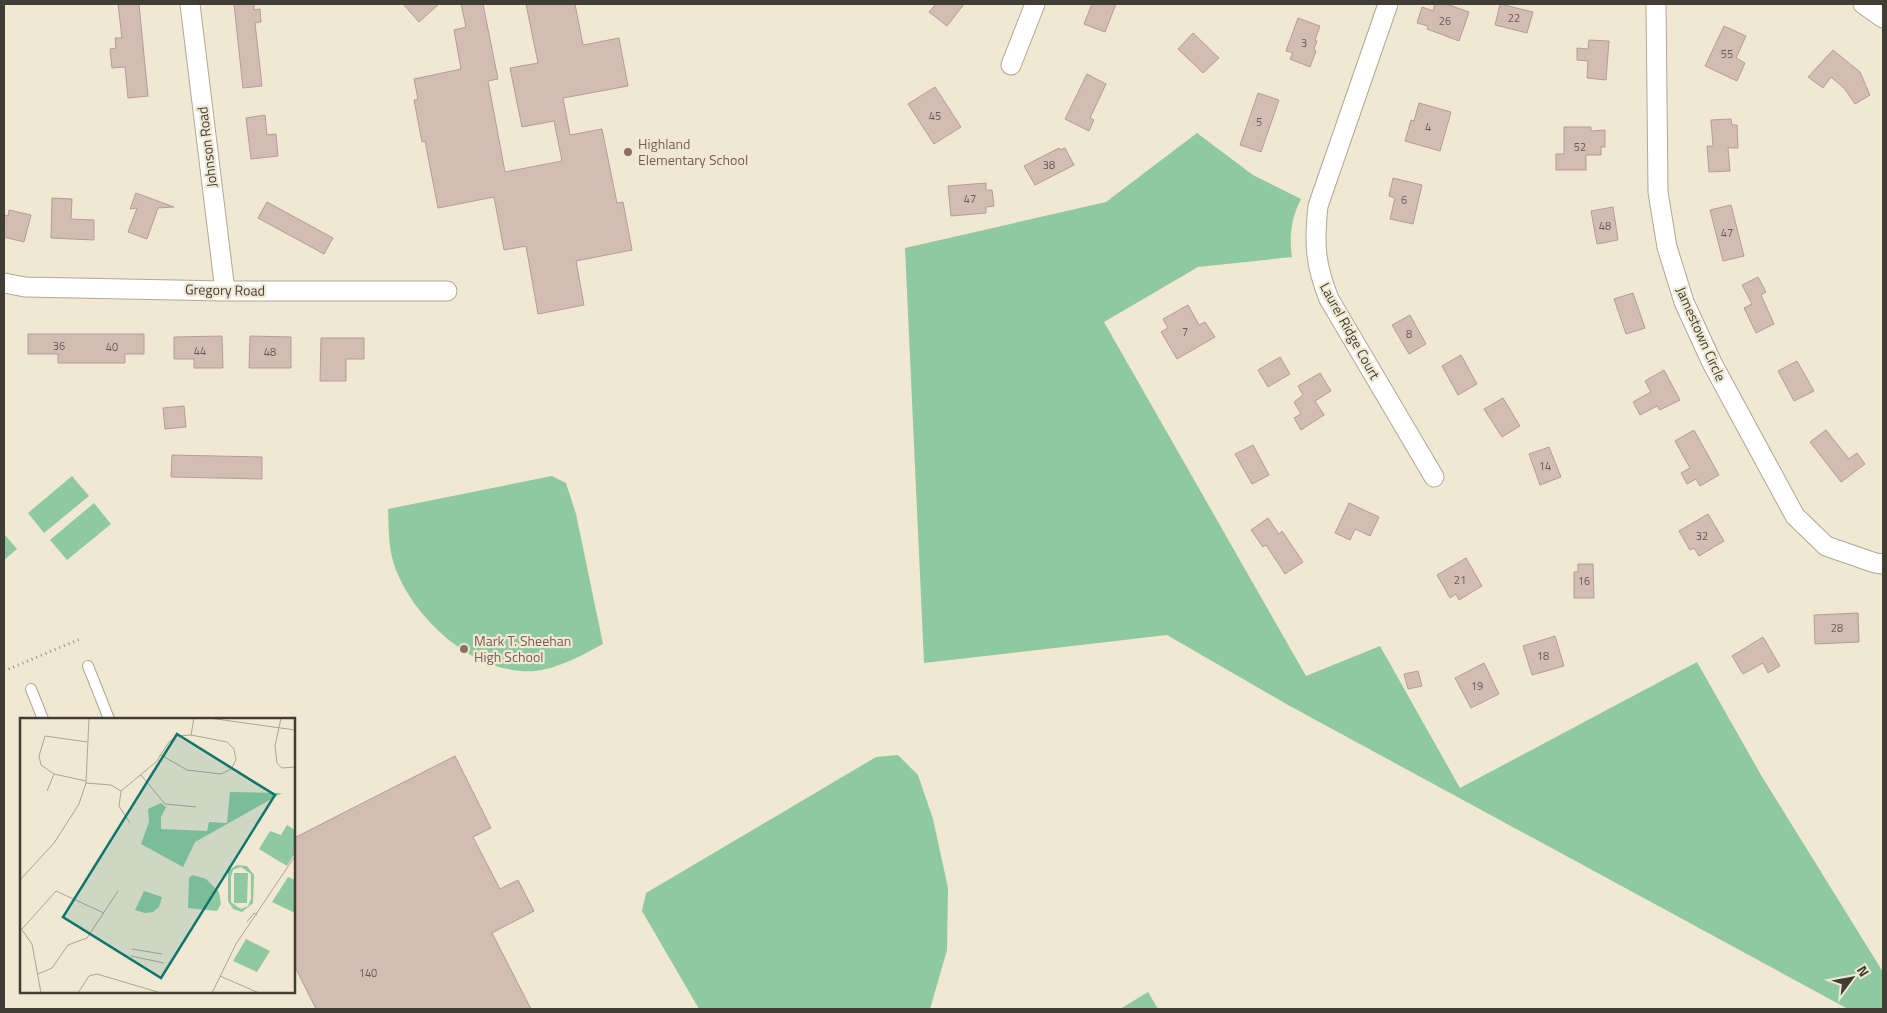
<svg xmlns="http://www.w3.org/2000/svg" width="1887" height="1013" font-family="'Titillium Web',sans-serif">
<rect width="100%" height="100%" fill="#f0e8d3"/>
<path fill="#8ec9a0" d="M1197,133L1253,175L1301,199C1291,219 1289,236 1292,257L1198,267L1104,322L1306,676L1380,646L1460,788L1697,662L1761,775L1883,972V1009H1848L1288,705L1167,635L924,663L905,248L1106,202Z
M72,476L89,496L44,533L28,513Z
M552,476L566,483L576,514L603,644C579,657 549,674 521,671C467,667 415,618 396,570C388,550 389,530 388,509Z
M94,503L111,524L67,560L50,540Z
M4,534L17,549L4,560Z
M898,755L918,775L933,819L948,888L947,950L930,1009H699L642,911L646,893L876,757Z
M1148,992L1158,1009H1120Z"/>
<path fill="#d3bcb3" stroke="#b49d94" d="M118,4H139L148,96L128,98L125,67L112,68L110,49L116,48L115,38H122Z
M234,4H254V10L260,9L261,22L255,23L262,86L243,88Z
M403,4H439L419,22Z
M461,4H483L498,79L488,81L505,172L562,161L554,121L522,127L510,68L538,63L526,4H575L583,45L619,38L628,86L563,98L570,135L602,129L617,203L623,202L632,250L576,261L584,305L538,314L526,246L504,250L494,197L438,208L425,141L422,142L414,100L418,99L414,79L461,69L454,30L466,27Z
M936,4H964L947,26L929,12Z
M1092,4H1116L1105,32L1084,24Z
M1435,4H1446L1469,12L1459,41L1427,29L1428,26L1417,23L1422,7L1433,11Z
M1500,4L1533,12L1527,33L1495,25Z
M1298,18L1320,26L1315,40L1317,41L1314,49L1316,51L1310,67L1290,59L1293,53L1286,51Z
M1724,26L1746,36L1736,58L1745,63L1737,81L1705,66Z
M1193,33L1219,58L1203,73L1178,49Z
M1589,40L1609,41L1606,80L1587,78L1588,61L1577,60V48L1588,49Z
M1833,50L1860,72L1870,95L1855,104L1844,88L1831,77L1823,88L1808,77Z
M1087,74L1106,84L1090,118L1094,120L1089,131L1065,119Z
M935,87L961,127L934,144L908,104Z
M1258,93L1279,100L1261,152L1240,145Z
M1419,103L1451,112L1440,151L1405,141L1411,120L1414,121Z
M265,115L267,135L276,134L278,156L251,159L246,118Z
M1731,119L1732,125H1737L1738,148H1728L1730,171L1709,172L1707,146H1713L1711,120Z
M1564,127H1591V131L1605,130V147H1601V155H1586V170H1556V154H1564Z
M1059,148L1060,150L1065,148L1074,165L1035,185L1024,166Z
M1393,178L1422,185L1413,224L1390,219L1395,198L1389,196Z
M986,183V190H992L994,206L986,207V213L951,216L948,186Z
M136,193L174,207L158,208L147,239L128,232L137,208L130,209Z
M52,198L72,199L71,219L94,220V240L51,238Z
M267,202L333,238L324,254L258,218Z
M1731,205L1744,256L1723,261L1710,210Z
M1613,207L1618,240L1597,244L1591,211Z
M9,210L31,215L24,242L4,237V215L8,216Z
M1758,277L1766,292L1761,295L1774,324L1756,333L1744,308L1752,304L1742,285Z
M1633,293L1645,328L1626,334L1614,299Z
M1188,305L1199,325L1205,322L1215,337L1177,359L1161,332L1168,328L1163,319Z
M1410,315L1426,344L1409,354L1392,325Z
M28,334H144V354H125V363H58V354H28Z
M222,336L223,368H194V359H174V337Z
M250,336L291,337V368H249Z
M321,338H364V359H346V381H320Z
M1461,355L1477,384L1458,395L1442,366Z
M1280,357L1290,374L1268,387L1258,370Z
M1797,361L1814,391L1794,401L1778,371Z
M1664,370L1680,400L1660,410L1657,406L1640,415L1633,402L1651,392L1645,381Z
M1320,373L1331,391L1315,401L1324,415L1301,430L1294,418L1301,414L1294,402L1303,395L1298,386Z
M1503,398L1520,426L1502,437L1484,409Z
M184,406L186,427L165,429L163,408Z
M1694,430L1719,475L1700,486L1696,479L1687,484L1681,473L1690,468L1675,441Z
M1826,430L1849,459L1857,453L1865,464L1841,482L1810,442Z
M1253,445L1269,475L1252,484L1235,454Z
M1549,447L1561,477L1540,485L1529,454Z
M172,455L262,457V479L171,477Z
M1349,503L1379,517L1370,536L1355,529L1350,540L1335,533Z
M1708,514L1724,541L1699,556L1694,548L1690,550L1679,531Z
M1268,518L1279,534L1282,531L1303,562L1285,574L1266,545L1263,547L1251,530Z
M1466,558L1482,586L1459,600L1456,594L1450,598L1437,575Z
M1578,564H1593L1594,598H1574V572H1578Z
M1858,613L1859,642L1815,644L1814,615Z
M1555,636L1564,666L1532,675L1523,646Z
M1763,637L1780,666L1768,673L1763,663L1743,674L1732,656Z
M1484,663L1499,694L1471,708L1455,678Z
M1418,671L1422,686L1408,689L1404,674Z
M455,756L491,828L473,837L500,889L518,880L534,911L492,933L531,1009H316L294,965V838Z"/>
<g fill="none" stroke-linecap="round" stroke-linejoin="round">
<defs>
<path id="service" d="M88,666L109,719
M31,689L43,719"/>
<path id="minor" d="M190,4L225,291
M1388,4L1318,206C1314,244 1315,264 1329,299L1434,477
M1656,4L1658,192L1667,247L1684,302L1712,363L1795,516L1826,546L1875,563L1883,564
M1863,4L1883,18
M1011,65L1035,4
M4,283L25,287L225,291H447"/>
</defs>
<use href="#service" stroke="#b0a894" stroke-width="12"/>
<use href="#minor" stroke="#b0a894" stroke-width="21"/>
<path stroke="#938e7f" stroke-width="3" stroke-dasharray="1 4" stroke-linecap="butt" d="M4,671L80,639"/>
<use href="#service" stroke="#fff" stroke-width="10"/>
<use href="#minor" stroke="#fff" stroke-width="19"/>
</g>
<g fill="#8d6e63" stroke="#f0e8d3" stroke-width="2">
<circle cx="628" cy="152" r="5"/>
<circle cx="464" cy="649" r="5"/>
</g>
<g text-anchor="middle" stroke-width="4.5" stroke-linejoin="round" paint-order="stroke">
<g font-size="11" fill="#655d54">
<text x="1514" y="22">22</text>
<text x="1445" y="25">26</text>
<text x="1304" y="47">3</text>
<text x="1727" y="58">55</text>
<text x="935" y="120">45</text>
<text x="1259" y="126">5</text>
<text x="1428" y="131">4</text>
<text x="1580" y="151">52</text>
<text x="1049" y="169">38</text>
<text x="970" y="203">47</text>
<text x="1404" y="204">6</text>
<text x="1605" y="230">48</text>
<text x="1727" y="237">47</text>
<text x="1185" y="336">7</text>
<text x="1409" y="338">8</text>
<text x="59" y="350">36</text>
<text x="112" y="351">40</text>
<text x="200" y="355">44</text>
<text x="270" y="356">48</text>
<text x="1545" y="470">14</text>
<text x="1702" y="540">32</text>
<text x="1460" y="584">21</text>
<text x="1584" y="585">16</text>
<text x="1837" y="632">28</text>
<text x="1543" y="660">18</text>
<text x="1477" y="690">19</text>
<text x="368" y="977">140</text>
</g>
<g font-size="14" fill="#785e54" stroke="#f0e8d3" text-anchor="start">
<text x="638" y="149">Highland<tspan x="638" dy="16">Elementary School</tspan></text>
<text x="474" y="646">Mark T. Sheehan<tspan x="474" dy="16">High School</tspan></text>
</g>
<g font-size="14" fill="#403d34" stroke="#f0e8d3">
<text transform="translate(207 147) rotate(-97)" y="5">Johnson Road</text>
<text transform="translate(225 290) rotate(1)" y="5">Gregory Road</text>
<text transform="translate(1350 331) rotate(61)" y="5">Laurel Ridge Court</text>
<text transform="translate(1701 334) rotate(66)" y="5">Jamestown Circle</text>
</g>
</g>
<g transform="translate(20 718)">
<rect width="275" height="275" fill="#f0e8d3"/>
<path d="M210,74L262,75L175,124L163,149L121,126L129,104L128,91L141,85L146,89L141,99V111L187,113L189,104L207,105ZM267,107L275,112V135L267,148L239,131L250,113L261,117ZM217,147L227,148L234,157L233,185L222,194L213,191L208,183V148L211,151ZM221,149L231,156V181L228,188L221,191L211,184V159L213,152ZM214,155H228L227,185H214ZM173,157L186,161L199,174L201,186L197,193L168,190L169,160ZM268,159L275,162V195L252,184ZM124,173L142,179L139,189L133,194L125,195L115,192ZM226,221L250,233L237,254L213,243Z" fill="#8ec9a0" fill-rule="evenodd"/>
<path fill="none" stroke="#aaa493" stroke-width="1" d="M189,0L275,12M261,0L255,28L257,45L262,50L275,49M171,17L174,0M121,57L145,86L176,89M66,63L34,56L21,47L19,38L25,18L67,24M66,65L91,67L101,73M27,73L34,56M110,105L99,88L101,73L136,44L149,24L157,18L171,17L207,24L214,31L216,42L211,51L201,56L167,52L141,37M0,162L34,125L59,86L66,65L69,0M227,204L234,195L237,197M0,209L12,226L21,275M2,211L36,173L84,195M112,231L142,236M111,238L144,245M18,256L32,250L48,227L67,220L98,173M200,258L239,275M58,275L69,258L77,256L141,275M192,275L216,226L275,138"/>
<path fill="#0f766e" fill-opacity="0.15" stroke="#0f766e" stroke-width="2.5" d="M157,16L255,77L141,260L43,199Z"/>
<rect width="275" height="275" fill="none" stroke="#403d34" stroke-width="2.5"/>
</g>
<rect width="1887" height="1013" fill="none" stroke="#403d34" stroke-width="10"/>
<g transform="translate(1852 978) rotate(58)" stroke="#f0e8d3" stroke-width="4" paint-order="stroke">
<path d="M0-4L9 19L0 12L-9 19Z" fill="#403d34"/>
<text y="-8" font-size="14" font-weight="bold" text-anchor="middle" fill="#403d34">N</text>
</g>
</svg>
